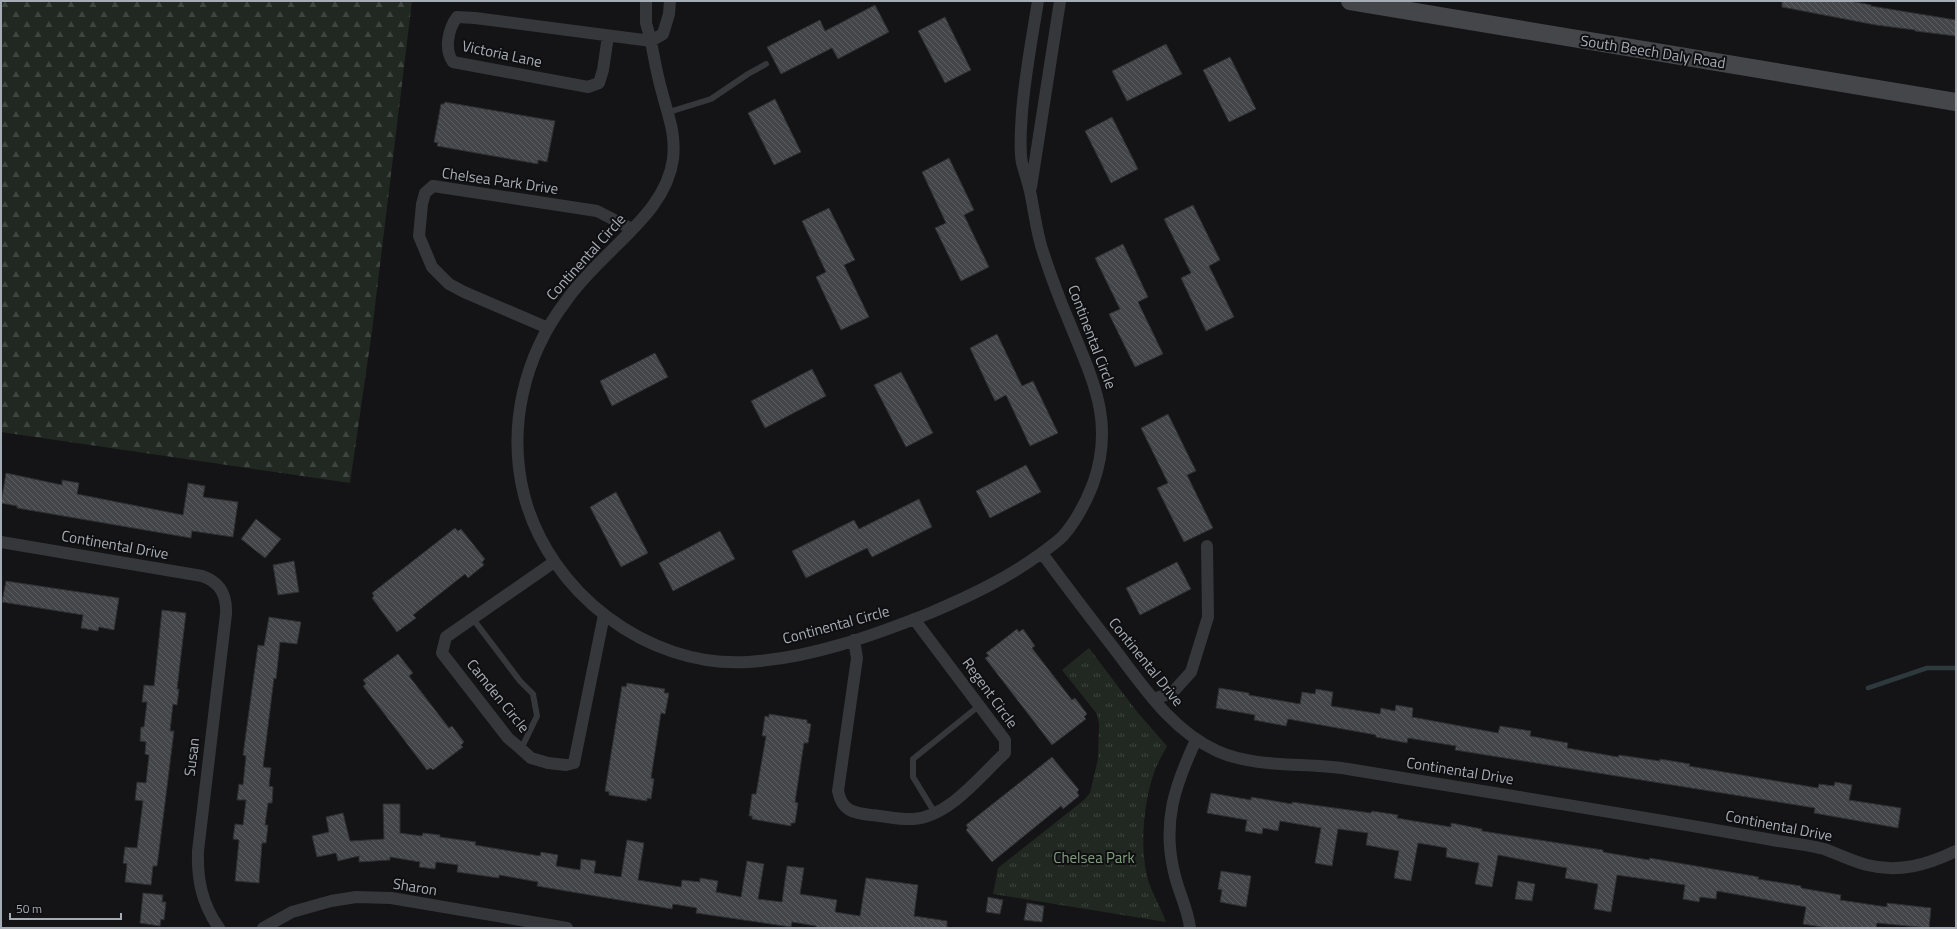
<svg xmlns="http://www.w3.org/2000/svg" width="1957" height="929" font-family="'Titillium Web',sans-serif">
<defs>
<pattern id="forest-firs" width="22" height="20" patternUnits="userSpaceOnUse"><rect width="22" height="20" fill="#212821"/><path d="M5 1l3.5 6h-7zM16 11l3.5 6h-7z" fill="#3e443f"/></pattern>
<pattern id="park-tufts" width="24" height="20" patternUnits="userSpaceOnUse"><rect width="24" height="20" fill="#212821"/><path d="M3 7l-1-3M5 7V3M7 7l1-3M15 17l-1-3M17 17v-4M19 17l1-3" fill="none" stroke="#3e443f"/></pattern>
<pattern id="building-back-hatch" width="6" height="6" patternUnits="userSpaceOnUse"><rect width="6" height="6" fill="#434549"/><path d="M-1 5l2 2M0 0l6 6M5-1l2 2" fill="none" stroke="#5b5d61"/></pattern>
</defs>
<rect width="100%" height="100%" fill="#141416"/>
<path fill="url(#forest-firs)" d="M1,1H412L372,331L350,483L1,432Z"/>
<path fill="url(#park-tufts)" d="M1089,648L1138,713L1167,746C1163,754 1158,762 1155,770C1143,802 1138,856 1151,888C1156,900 1162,911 1166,922L993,894L998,868L1084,800L1090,793L1098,759L1099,724L1097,714L1062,670Z"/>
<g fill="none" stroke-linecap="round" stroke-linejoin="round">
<path stroke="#2e393e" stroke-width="4.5" d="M1868,688L1927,668H1956"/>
</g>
<path fill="url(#building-back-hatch)" stroke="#2e2f32" d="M1782,1H1851L1871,5V6L1956,20V36L1915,31V30L1876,25L1782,7Z
M875,5L889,32L838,59L832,48L781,74L767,47L820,20L825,31Z
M945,17L971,70L945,83L918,31Z
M1166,44L1182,74L1127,101L1112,71Z
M1230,57L1256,109L1229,122L1203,70Z
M775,99L801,152L774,165L748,113Z
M445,102L555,121L547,162L538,160V164L437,146L438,143L434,142L441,104H444Z
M1112,117L1138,169L1111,183L1085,131Z
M949,158L974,210L964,215L989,267L961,281L935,228L946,223L922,172Z
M1193,205L1220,260L1209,266L1234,317L1206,331L1181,278L1191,273L1164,219Z
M829,208L855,260L844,265L869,317L841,330L816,277L826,272L802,221Z
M1123,244L1148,297L1138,302L1163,354L1135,367L1109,314L1120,309L1095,258Z
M997,334L1022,386L1033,381L1058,433L1030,446L1006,395L995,401L970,348Z
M655,353L668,377L612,406L600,381Z
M812,369L826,396L765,428L751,401Z
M901,372L933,433L906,447L874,385Z
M1168,414L1196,471L1187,475L1213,528L1184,542L1157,488L1168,483L1141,428Z
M1026,465L1041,492L990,518L976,491Z
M6,473L62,485V480L79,483L77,494L183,515L188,483L205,486L203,497L238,502L233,537L192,531L191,538L17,508V506L1,503Z
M616,492L648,553L621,567L590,507Z
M919,499L932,527L872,557L867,548L806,578L792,551L854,520L859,529Z
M256,519L281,539L265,558L241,539Z
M455,528L458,531L461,529L485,559L482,562L484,565L468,578L465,574L413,615L416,618L397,632L372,598L374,596L372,593Z
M720,531L735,559L673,591L659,563Z
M294,561L299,592L278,595L273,565Z
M1177,562L1191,589L1140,615L1126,588Z
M6,581L119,598L114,630L99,627L98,631L81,628L83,615L2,602Z
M162,610L186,613L177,689H179L177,705L173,704L170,731H174L159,851L157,866H153L151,885L125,882L127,864L123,863L125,847L137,848L143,801L135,800L137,782L146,783L149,755L145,754L146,742L140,741L141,727H144L147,702H142L144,685L154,686Z
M269,617L301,622L297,644L280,642L276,679L274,678L263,767L271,768L269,786L273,787L272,803H268L265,825H268L266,843H262L259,883L235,881L239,840L233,839L235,824L243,825L246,800H237L239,784L243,785L246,756L243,755L258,645L264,646Z
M1017,629L1019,632L1023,629L1035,646L1032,648L1072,700L1075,698L1087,714L1084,717L1086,719L1052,745L985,658L989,656L986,653Z
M398,654L413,673L409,676L449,728L452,726L464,742L461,745L463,747L433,770L431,768L427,770L363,686L366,684L363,680Z
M627,683L665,689L664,693H669L665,714L661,713L651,778L654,779L651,799L647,798V801L609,795V792L605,791L622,686L626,687Z
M1219,688L1249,693V695L1300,704L1302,692L1315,694L1316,689L1333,692L1331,706L1380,714L1381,708L1395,711L1396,705L1413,708L1412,717L1498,733L1500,726L1531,731L1530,736L1568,743L1567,748L1618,757L1619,755L1660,761V759L1690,764L1689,766L1818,788L1819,784L1834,786L1835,782L1852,785L1849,800L1901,808L1898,828L1814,813L1815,808L1455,750L1456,746L1408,738L1407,743L1376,737V735L1288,719L1286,726L1254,720L1255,715L1216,708Z
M769,714L807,720V723L811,724L808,743H804L795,802L798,803L795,823H791V826L752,819V816H749L752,794H756L766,736H762L765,716L769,717Z
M1052,757L1079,790L1077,792L1079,796L1063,809L1061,806L992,862L966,830L968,828L966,825Z
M1211,793L1251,800V797L1292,804V802L1371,813L1372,811L1398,815L1397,818L1414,821L1451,827V823L1482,829V831L1603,850V852L1649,860L1650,858L1759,877L1758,879L1801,886V888L1841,895L1840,900L1887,907V903L1931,908L1929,928L1877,923L1876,928H1827L1803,924L1806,907L1717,891L1716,899L1700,897L1699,902L1683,899L1685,885L1617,875L1611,912L1594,909L1598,884L1565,878L1567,868L1498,855L1492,887L1475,884L1479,863L1446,857L1447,848L1418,843L1411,881L1394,878L1399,851L1366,845L1368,833L1338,829L1332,866L1315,863L1321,828L1280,821L1278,831L1263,828L1262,834L1245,831L1247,820L1207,813Z
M383,804H400V833L422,836L423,833L440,835V837L476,842L475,845L540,856L541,852L558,855L556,866L580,870L581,859L596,861L594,873L621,877L627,840L644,843L638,880L681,887L682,880L700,882V878L718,881L716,892L741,897L747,861L764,864L758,899L782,902L787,866L804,868L800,894L837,900L835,912L860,916L866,878L918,885L914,916L947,921V928H816V926L792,922L791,927L696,913L697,908L673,904L672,909L537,886L538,882L499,875V878L457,872L458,865L436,862L435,869L419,867L420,862L390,857V860L359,862V856L338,861L336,853L317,857L312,836L329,832L326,817L343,813L350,841L384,839Z
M1221,871L1251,876L1246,907L1220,902L1222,890L1218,889Z
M1518,881L1535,884L1532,901L1515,899Z
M143,893L163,895L162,902H166L164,920L161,919L160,926L140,923Z
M988,897L1003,900L1000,914L986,912Z
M1027,903L1044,906L1042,922L1024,920Z"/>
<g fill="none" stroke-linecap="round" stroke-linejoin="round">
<path stroke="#35373b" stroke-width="6" d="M669,112L711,99L748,74L766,64
M473,619L520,681L533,694L537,716L521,749
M935,813L913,777V759L980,705"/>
<path stroke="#35373b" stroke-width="12" d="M646,1V23L651,41L663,34L669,14L670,1
M608,36L603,70L599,83L588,87L453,62C444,50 448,29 457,17L475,18L651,41C654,58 657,75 662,92C668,116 676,133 673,159C668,197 638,224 612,250C596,266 579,282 566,301C524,356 507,427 524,495C549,592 647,668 748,662C811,658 872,636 930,613C970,596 1008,578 1043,552C1050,547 1057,542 1063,536C1076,521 1086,502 1093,484C1116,420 1091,377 1068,319C1059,298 1051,276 1044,255C1037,236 1035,216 1031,196C1029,185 1025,174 1022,163C1019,147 1021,128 1022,112C1025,74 1032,38 1038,1
M1031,187L1060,1
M548,328L464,292L449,284L432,267L419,236L422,204L425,193L433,186L597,211L632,229
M1,542L202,576C220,582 227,595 226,614L198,851C197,880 202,904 219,928
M1042,553C1065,585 1089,616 1113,647C1143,686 1171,730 1217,751C1257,769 1306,762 1348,769C1492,793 1635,815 1778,841C1793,843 1809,845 1824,849C1838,854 1852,861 1867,865C1899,873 1927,865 1956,851
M554,562L446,637L442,653L508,738L521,749L531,758L548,763L566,765L574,763L604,615
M854,640L857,658L838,791C842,811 853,813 871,815C885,816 900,820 913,819C949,817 980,776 1005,753V740L914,619
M1153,699L1172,693L1191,672L1208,617L1207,546
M263,928L292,912L331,901L356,897L391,898L567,928
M1190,928C1188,909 1178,891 1174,872C1162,822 1175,785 1196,740"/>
<path stroke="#44464a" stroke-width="18" d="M1350,1L1956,102"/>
</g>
<g text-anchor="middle" stroke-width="4" stroke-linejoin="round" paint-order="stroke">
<g font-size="15" fill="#a7adb5" stroke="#0f0f11">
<text transform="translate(1653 52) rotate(9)" y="5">South Beech Daly Road</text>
<text transform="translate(502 54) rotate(12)" y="5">Victoria Lane</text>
<text transform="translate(500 181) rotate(8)" y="5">Chelsea Park Drive</text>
<text transform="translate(586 257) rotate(-48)" y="5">Continental Circle</text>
<text transform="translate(1092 337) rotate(69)" y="5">Continental Circle</text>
<text transform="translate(115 545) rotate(10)" y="5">Continental Drive</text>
<text transform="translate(836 625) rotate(-15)" y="5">Continental Circle</text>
<text transform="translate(1146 662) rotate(51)" y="5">Continental Drive</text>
<text transform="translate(990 693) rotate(54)" y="5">Regent Circle</text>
<text transform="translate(498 696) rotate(51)" y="5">Camden Circle</text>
<text transform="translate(192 757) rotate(-83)" y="5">Susan</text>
<text transform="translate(1460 771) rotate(9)" y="5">Continental Drive</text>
<text transform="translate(1779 826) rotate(11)" y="5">Continental Drive</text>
<text transform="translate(415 887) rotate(9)" y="5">Sharon</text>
</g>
<g font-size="15" fill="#819f7f" stroke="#0f0f11">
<text x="1094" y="863">Chelsea Park</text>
</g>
</g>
<rect width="1957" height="929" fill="none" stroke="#a7adb5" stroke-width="4"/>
<path d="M10 913v6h111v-6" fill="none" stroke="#a7adb5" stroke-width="2"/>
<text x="16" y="913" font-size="12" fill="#a7adb5" stroke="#0f0f11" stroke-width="3" paint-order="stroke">50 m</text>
</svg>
